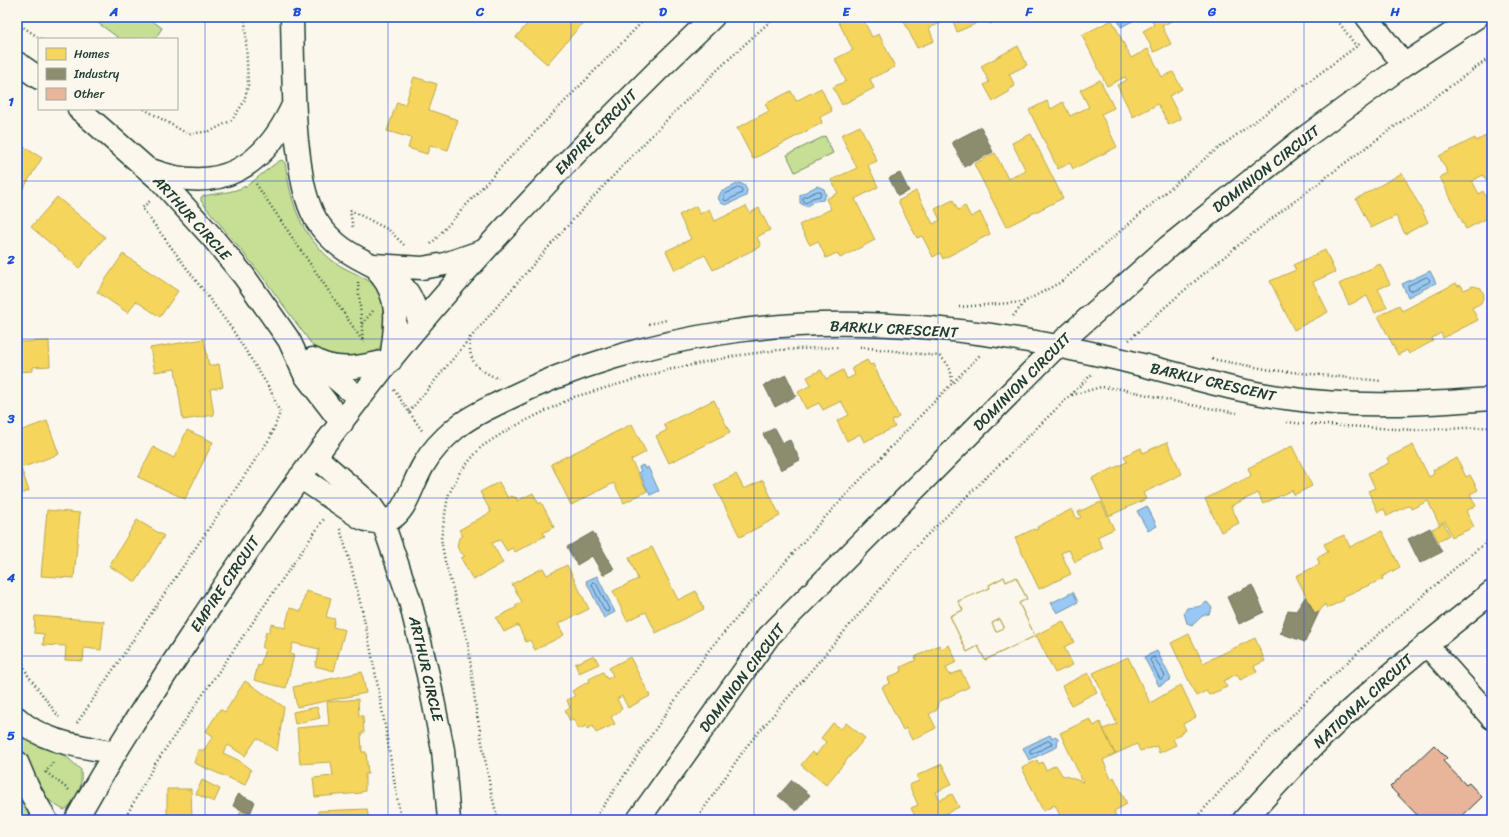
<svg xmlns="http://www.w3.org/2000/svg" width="1509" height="837" font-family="Sriracha,sans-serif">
<rect width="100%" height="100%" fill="#fbf7ec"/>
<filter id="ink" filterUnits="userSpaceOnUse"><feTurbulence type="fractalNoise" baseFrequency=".025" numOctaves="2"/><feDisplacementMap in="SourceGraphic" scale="8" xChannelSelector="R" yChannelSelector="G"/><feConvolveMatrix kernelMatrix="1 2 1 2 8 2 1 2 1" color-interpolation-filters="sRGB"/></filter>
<g filter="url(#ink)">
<path fill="#c6df95" stroke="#728e64" d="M90,17H147L162,28L155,39H120Z
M825,136L833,153L795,172L787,155Z
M282,160L285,163C289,188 294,215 310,237C316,245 325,255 333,261C350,274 384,281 388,305C389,313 386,322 386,330C384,352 371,356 351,360C339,363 321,354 313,346L259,272L201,201V197L203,196C218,193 232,193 246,186C255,181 276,161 282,160Z
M17,731L68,758L81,770C82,787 80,801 64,810C36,796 17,761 17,731Z
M17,784L31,816L32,820H17Z"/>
<path fill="#9ac8f5" stroke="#6990a8" d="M1117,17H1140L1121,27Z
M739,183L744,185L747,190L746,196L726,205L721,203L718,198L721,192Z
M817,186L824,189L826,195L823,200L814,201L807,207L800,203V195Z
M1430,271L1436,283L1408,297L1402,284Z
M643,465L645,469L648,467L659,491L650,495L639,472L641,471L639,467Z
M1147,506L1157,526L1148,531L1137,511Z
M597,576L615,612L604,618L586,581Z
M1073,592L1078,602L1057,613L1051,603Z
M1207,602L1212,608L1209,614C1201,614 1199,621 1192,625L1187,623L1184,613L1187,608C1200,606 1195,609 1207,602Z
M1157,651L1171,679L1159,686L1144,657Z
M1050,735L1052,738L1055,736L1058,738L1057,747L1029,760L1023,748Z"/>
<path fill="#f6d55c" stroke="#b6a750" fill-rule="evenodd" d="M533,17H588L547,64L516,37Z
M836,17H862L872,37L879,34L895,67L870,79L874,88L842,105L833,87L846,81L835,59L853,50Z
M902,17H972L975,24L957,32L952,18L929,28L934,41L917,48Z
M987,17H1003L990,24Z
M1150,17H1179L1162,26L1171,44L1154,52L1143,31L1154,25Z
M1112,20L1131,58L1148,49L1162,77L1173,72L1182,89L1169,96L1181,119L1169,125L1158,104L1133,117L1117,85L1127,80L1125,77L1107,86L1082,35Z
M1018,46L1027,65L1009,74L1015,86L1008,90L1009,92L993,101L984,85L989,82L981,66Z
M414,77L437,84L429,110L458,120L448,150L430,145L427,154L408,148L411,138L387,131L397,102L405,105Z
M1100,80L1114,108L1101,114L1117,147L1073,169L1070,163L1058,169L1029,110L1047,101L1051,109L1063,102L1070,116L1089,107L1080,90Z
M821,88L832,111L820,117L822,123L753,159L737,128L769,111L765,104L791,91L796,101Z
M860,126L877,161L868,165L878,187L855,199L875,240L840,258L837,253L826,258L818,241L810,245L799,225L831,209L826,199L838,193L831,180L857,168L841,135Z
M1492,133V178L1487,181L1483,175L1472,181L1479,194L1483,191L1492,209V216L1466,229L1440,177L1448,173L1439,156L1475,138L1476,141Z
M1031,134L1063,198L1006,227L974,164L995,153L1008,179L1026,171L1012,143Z
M17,143L42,158L23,189L17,185Z
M1402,173L1428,222L1405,234L1396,216L1371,228L1356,199Z
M916,191L933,224L940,220L935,209L953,200L958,210L965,206L971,217L980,212L990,234L943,259L940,253L933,257L922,236L917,238L898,201Z
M57,197L105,237L79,268L31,227Z
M696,206L700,214L709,209L715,221L746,206L750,213L759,208L770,230L757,237L761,246L713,270L705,255L675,270L666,251L691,239L679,215Z
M1325,250L1335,272L1313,282L1328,312L1294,330L1270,281L1296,270L1293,265Z
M123,254L178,291L160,317L136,301L128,313L97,292Z
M1380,264L1390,284L1378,289L1387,307L1375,313L1367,296L1349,305L1339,284Z
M1456,283L1458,286L1461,285L1464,290L1473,286L1481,288L1484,295L1481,303L1472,308L1478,320L1443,338L1441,333L1432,338L1433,341L1409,354L1407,350L1398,355L1378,316L1399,305L1402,311Z
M204,339L209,366L219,364L223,387L210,389L214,415L183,420L175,369L155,372L150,348Z
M49,341L50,366L33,367V371L17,372V342Z
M867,360L870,365L873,364L899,417L892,421L895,427L864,442L860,434L847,441L837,421L849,415L841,401L823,410L819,403L806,409L798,392L811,385L807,377L821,370L826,379L843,370L847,379L855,375L852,368Z
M714,400L730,433L669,463L656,436L667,430L664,424Z
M47,421L59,454L21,468L29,491L17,495V432Z
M632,424L646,452L631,460L647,491L624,503L614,483L571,505L551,464Z
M187,430L213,442L185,499L138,477L153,447L174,458Z
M1167,442L1182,474L1143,493L1146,499L1109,516L1092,478L1127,462L1124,456L1141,448L1143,453Z
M1413,445L1429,477L1434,474L1433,470L1457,458L1466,477L1470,475L1478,490L1470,494L1476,506L1466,511L1474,527L1452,537L1445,521L1439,524L1428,501L1411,509L1410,505L1387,516L1384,509L1378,512L1368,491L1375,488L1368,473L1389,463L1387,458Z
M1292,446L1312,486L1294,495L1292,490L1263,504L1258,493L1231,506L1239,523L1221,532L1205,499L1251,476L1248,468Z
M736,474L744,489L763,480L780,516L740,537L714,485Z
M499,482L508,498L511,496L517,498V501L533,493L539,504L541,502L554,527L543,533L545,536L515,552L512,548L507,551L500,540L492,543L503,563L473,580L461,558L465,556L459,551L457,546L459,538L463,536L459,530L491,512L480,492Z
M1101,502L1114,529L1097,537L1103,548L1075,562L1069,550L1061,553L1071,574L1039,589L1015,538L1034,529L1035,530L1038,529L1037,527L1072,509L1077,519L1081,517L1078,512Z
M47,510L80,513L74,578L41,576Z
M137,520L164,536L136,582L109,566Z
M1444,523L1449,535L1438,541L1432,529Z
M1382,531L1400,567L1382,577L1383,579L1342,597L1344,600L1327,608L1325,604L1319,612L1315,614L1296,576L1320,564L1317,558L1328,552L1324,544L1344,535L1350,547Z
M652,547L678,600L696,591L704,609L656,633L646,612L627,621L613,591L638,579L629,558Z
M567,565L589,609L558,624L564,635L535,650L530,640L526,642L518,625L504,632L496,618L517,607L515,605L522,602L512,584L543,568L547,575Z
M1004,577L1006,582L1016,577L1027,599L1019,603L1035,636L985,660L978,646L967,652L950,616L963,610L958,601L990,588L989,585ZM1000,619L1004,627L996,632L992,623Z
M1004,577L1006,582L1016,577L1027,599L1019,603L1035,636L985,660L978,646L967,652L950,616L963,610L958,601L990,588L989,585Z
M306,591L331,598L326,617L335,619L333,627L345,630L334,671L315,666L319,649L293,643L290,654L294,655L286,688L254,680L258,665L260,666L265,649L262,648L266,632H269L271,624L285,628L290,608L301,611Z
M35,616L104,621L101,650L84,648L83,661L65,660L66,646L43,645L44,634L34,633Z
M1000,619L1004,627L996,632L992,623Z
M1063,621L1074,642L1064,647L1073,665L1055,673L1036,635Z
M1189,634L1203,663L1255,638L1265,661L1254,666L1257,672L1240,680L1237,674L1223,681L1227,687L1209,695L1206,691L1196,696L1171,643Z
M939,645L941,649L949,645L957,662L946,667L949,675L961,671L969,687L938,702L937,710L929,714L936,728L912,740L906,728L903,730L882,687L890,683L888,678L902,671L901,667L916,660L915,657Z
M594,655L599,664L579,673L575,664Z
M630,657L650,696L628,708L622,696L617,699L622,709L611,717L615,724L596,733L593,726L587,729L586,726L579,729L573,719L570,721L565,711L570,708L567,700L575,696L572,691L590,681L589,679L603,672L607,679L613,676L609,668Z
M1128,657L1150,703L1181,685L1196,717L1183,724L1186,730L1173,739L1176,745L1159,753L1157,746L1140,751L1137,744L1115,754L1103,729L1117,724L1093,673Z
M362,672L366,693L297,707L293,687Z
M1088,673L1097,692L1071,705L1062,686Z
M245,681L284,707L277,751L257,738L245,756L228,745L223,753L238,760L251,770L245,785L194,763L198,750H204L213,736L206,731L220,709L225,712Z
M358,699L359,716H363L364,733H361L362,752H366L368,774H365V791L361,792V793L315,797L313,778L333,776L331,762L300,764L297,728L329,725L327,702Z
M317,707L320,718L295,724L293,712Z
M1090,719L1094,726L1100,722L1115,754L1103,760L1111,779L1114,777L1127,804L1114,811L1116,817L1109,820H1062L1055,805L1043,811L1022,768L1037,760L1039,764L1042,762L1046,770L1056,765L1062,775L1083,782L1060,733Z
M833,723L841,729L846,723L865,738L826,785L801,765L812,752L816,755L826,742L821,738Z
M942,764L952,784L936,792L940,800L952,794L959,807L933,820H917L911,808L918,805L909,785L919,781L916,776Z
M202,780L220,789L214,802L196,794Z
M167,789H191L192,820H165V815H167Z
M367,809L369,820H318V811Z
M241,811L257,818L256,820H237Z"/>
<path fill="#8c8c6e" stroke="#6b745d" d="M981,127L993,152L964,167L952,142Z
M900,173L909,191L898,196L889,178Z
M786,375L796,396L775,407L764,385Z
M775,428L783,443L790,440L800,460L781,470L763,434Z
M1430,528L1442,552L1420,563L1408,539Z
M593,532L614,569L603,575L592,556L577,565L567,547Z
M1252,585L1264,612L1239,624L1227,597Z
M1306,596L1315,614L1319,612L1305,642L1280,633L1288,610L1296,611Z
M792,780L810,795L796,811L778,796Z
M238,794L255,802L250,814L233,806Z"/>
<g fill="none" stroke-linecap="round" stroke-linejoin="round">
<path stroke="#507581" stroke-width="1" d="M738,188L742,189V193L726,201L724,200V195Z
M818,191L821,192L820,196L812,198L806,203L803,201V198Z
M1427,277L1430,280L1429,282L1411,291L1409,290L1408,286Z
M593,582L596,583L609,609L608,612L605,611L592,585Z
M1154,657L1165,676L1162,679H1160L1150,660Z
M1048,741L1052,742L1051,745L1032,754H1030V750Z"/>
</g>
<path fill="#e8b59b" stroke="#1f3d34" d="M1434,745L1447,758L1443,761L1466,785L1469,783L1482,797L1458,820H1417L1419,817L1390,787Z"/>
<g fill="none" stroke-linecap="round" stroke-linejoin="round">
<defs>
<path id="minor" d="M292,17C293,59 293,100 297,141C300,165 302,190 312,212C317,224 327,235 336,243C358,263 391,268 408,293C414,302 417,314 420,324
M1367,17L1404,65
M17,63L39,78
M79,109L162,182L212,237L244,276L289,340L305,375L342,423
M151,170C220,196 266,166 294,103
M374,265L422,268L445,264L483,251
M313,359C338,374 364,366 391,360C395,329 402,300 380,274
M320,365L360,399
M316,457L369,503L383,523L410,601L428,675L443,750L449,820
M300,477L361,518C404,536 407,491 424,464C432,450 444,438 456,428C470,416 487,409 503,401C572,366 653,343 729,332C854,313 986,329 1109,357C1168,370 1226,390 1286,398C1354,408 1424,404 1492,399
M1426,644L1492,718
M17,718C43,743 81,746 115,753
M17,762L28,788L46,820
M76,820C110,758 149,699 188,640C277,504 374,370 485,250C558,170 634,92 713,17
M638,820L769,636L1057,346L1168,247L1300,141L1404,65L1477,17
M1244,820C1280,781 1316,740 1356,705C1400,665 1446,629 1492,592"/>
</defs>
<use href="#minor" stroke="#1f3d34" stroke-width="25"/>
<path stroke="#1f3d34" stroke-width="2.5" stroke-dasharray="1 3" stroke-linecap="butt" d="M1335,17L1356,46
M17,23L41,39
M144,109L188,134L211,131L232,120L244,102L248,85L245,17
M256,184L364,343
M350,210L389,230L404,245
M350,210L353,229
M431,244L498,170L647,17
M358,282L363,341
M959,307L1024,302L1061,282L1208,156L1361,43
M1013,316L1024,303
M362,324L373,311
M649,324L667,320
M470,337C468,362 476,369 497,378H499
M1129,340C1241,235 1368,146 1492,56
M860,347L939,356C949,363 953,372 951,384
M1212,359L1271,370L1382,381
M394,390L423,432
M1072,395L1101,387L1122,389L1186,404L1237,413
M409,412C523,273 641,136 775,17
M1287,422L1304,424
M1311,424L1414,430L1492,427
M340,529C370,624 384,722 401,820
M17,649L27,674L59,717
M77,723L270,438L280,413L270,389L232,329L142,208L151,200
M46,772L69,790
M45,773L54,761
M124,820L155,764L324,519
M498,820L491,792L476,709L468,643L445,561L441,539L448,496L460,472L481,447L509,429L574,397L668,370L734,356L778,350L840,347
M594,820L709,650L815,528L923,413L980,355
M696,820L746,747L923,539L1092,374
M1194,820C1241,768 1289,716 1341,668C1390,623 1441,580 1492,537"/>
<use href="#minor" stroke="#fbf7ec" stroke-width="22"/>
</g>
</g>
<path fill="none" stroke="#1d4ed8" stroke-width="1" stroke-opacity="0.55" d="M205,17V820M388,17V820M571,17V820M754,17V820M938,17V820M1121,17V820M1304,17V820M17,181H1492M17,339H1492M17,498H1492M17,656H1492"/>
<g text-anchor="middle" stroke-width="4" stroke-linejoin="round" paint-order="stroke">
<g font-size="15" fill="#1f3d34" stroke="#fbf7ec">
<text transform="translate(596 132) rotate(-46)" y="5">EMPIRE CIRCUIT</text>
<text transform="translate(1266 169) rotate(-38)" y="5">DOMINION CIRCUIT</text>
<text transform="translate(192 218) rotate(48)" y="5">ARTHUR CIRCLE</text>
<text transform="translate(894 329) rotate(3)" y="5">BARKLY CRESCENT</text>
<text transform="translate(1022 382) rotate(-45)" y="5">DOMINION CIRCUIT</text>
<text transform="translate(1213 382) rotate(13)" y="5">BARKLY CRESCENT</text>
<text transform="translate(225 584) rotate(-56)" y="5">EMPIRE CIRCUIT</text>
<text transform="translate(426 669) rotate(77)" y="5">ARTHUR CIRCLE</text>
<text transform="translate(742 678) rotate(-53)" y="5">DOMINION CIRCUIT</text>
<text transform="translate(1363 701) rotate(-43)" y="5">NATIONAL CIRCUIT</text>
</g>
</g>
<rect width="1509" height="837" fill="none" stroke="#fbf7ec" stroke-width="44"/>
<rect x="38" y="38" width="140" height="72" fill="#fbf7ec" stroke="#a3ada2"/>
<rect x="46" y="48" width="20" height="12" fill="#f6d55c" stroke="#a3ada2"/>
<text x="74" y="58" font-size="12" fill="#1f3d34">Homes</text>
<rect x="46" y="68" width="20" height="12" fill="#8c8c6e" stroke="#a3ada2"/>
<text x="74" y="78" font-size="12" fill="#1f3d34">Industry</text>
<rect x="46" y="88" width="20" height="12" fill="#e8b59b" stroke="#a3ada2"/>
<text x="74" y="98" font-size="12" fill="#1f3d34">Other</text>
<rect x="22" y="22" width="1465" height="793" fill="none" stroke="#1d4ed8" stroke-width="1.5"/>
<g font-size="13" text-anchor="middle" font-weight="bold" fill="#1d4ed8">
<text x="114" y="16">A</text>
<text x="297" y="16">B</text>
<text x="480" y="16">C</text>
<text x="663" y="16">D</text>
<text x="846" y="16">E</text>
<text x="1029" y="16">F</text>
<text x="1212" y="16">G</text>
<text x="1395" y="16">H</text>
<text x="11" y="106">1</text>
<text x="11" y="264">2</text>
<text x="11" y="423">3</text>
<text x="11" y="582">4</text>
<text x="11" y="740">5</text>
</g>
</svg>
